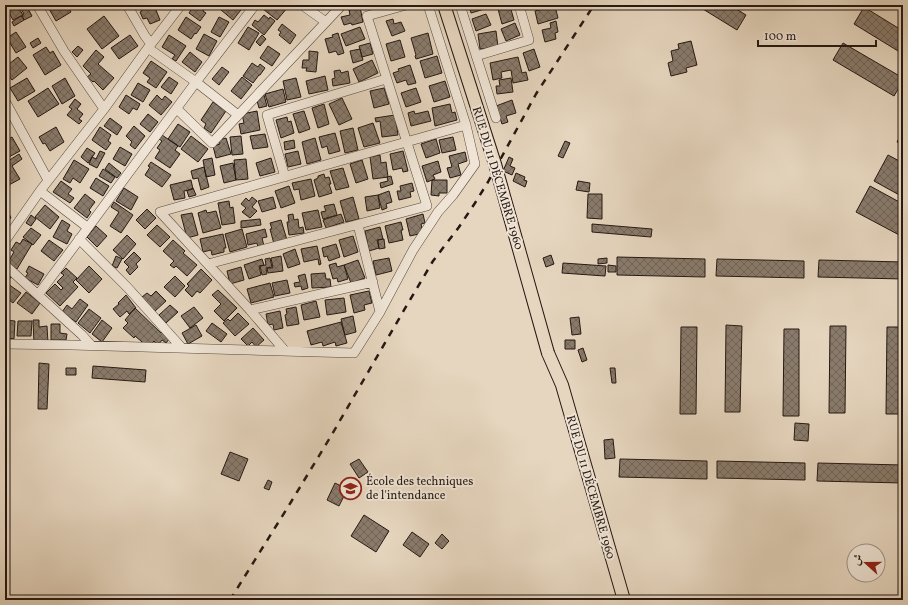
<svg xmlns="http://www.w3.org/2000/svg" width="908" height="605" font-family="Vollkorn,Amiri,serif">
<defs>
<pattern id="building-cross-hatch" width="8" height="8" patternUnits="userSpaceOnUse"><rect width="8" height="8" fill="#897b6c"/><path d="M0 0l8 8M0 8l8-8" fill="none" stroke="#706458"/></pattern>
</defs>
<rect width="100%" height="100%" fill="#e6d6bf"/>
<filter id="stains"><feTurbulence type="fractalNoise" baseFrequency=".005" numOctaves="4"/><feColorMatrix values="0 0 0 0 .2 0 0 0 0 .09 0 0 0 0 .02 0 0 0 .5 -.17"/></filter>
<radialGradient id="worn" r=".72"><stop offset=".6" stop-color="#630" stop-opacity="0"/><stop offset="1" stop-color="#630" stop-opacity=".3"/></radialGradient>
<path fill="url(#building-cross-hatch)" stroke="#251813" d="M7,5H14L15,6L17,5L23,15L13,20L5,6Z
M19,5H26L32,16L24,20L22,15L24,14Z
M51,5H67L71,12L56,21L48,7Z
M142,5H154L160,20L150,24L147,18L143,19L140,12L142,11L140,6Z
M194,5H203L206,7L203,11L206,13L200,21L189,13Z
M226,5H242L244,6L233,20L221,10Z
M266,5H285L288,7L277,20L263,9Z
M469,5H487L488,8L471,13Z
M699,5H730L746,15L737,30L698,6Z
M510,6L514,20L502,24L498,9Z
M555,6L558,18L538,24L535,11Z
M360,7L363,22L352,25L351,23L344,25L341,17L350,15L349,10Z
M864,7L903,31V54L854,24Z
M486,14L491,25L476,31L472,19Z
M264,15L269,19L270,17L275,21L264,35L252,25L255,20L258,22Z
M21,16L24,20L14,26L12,22Z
M104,16L119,36L102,49L87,29Z
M186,17L201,27L196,34L195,33L191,39L178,30Z
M219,17L229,22L220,37L211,32Z
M393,19L394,24L401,22L405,31L392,36L386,21Z
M556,21L558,32L555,33L556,39L545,42L542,30L551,28L550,23Z
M515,23L520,35L506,41L501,29Z
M282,24L296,35L290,44L279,35L281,32L278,30Z
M248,27L259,33L249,50L238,43Z
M360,27L365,39L346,46L341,34Z
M496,31L498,47L480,49L478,34Z
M16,32L26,47L16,53L7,38Z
M338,33L344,53L338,55L336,51L329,53L325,39L333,37L332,35Z
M428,33L433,54L416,59L415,56L416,55L411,38Z
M204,34L217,41L209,56L196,49Z
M130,35L138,46L119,59L111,48Z
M169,35L186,46L176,61L172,59L175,55L162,47Z
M262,35L266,39L260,46L256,42Z
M38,38L41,43L33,48L30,43Z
M400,40L405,57L391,61L386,44Z
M691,41L697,65L686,68L687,72L671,76L668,63L673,61L671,51L679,49L678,44Z
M370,43L373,54L362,57L359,46Z
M843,43L903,78V81L894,96L833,60Z
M78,46L83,50L77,57L72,52Z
M268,46L280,54L272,66L260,58Z
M46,47L50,53L53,51L61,65L45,75L33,55Z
M360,49L363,60L353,63L350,51Z
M534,49L540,67L529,71L523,53Z
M96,50L104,57L98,64L114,78L103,90L94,81L93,82L87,77L91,74L83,66Z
M309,51L318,52L316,72L306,71L307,68H302L303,60H309Z
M190,52L202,62L195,72L182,62Z
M437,56L442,73L425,78L420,61Z
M18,57L27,68L12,80L5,71V67Z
M518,57L522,73L526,72L528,80L513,83L511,70L501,72L502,78L493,80L490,63Z
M372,60L378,73L359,82L353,69Z
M151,61L167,72L156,88L147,82L150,78L143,73Z
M252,63L258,67L260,64L265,68L260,75H259L253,83L243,76Z
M410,65L416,83L408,85L406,80L397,83L393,73L399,71L398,69Z
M222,67L229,72L219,85L212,79Z
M340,70L341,73L348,71L350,83L333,86L332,79L335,78L334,71Z
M325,76L328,90L309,94L306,81Z
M169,77L178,83L171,94L161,87Z
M242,77L252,85L241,99L231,91Z
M27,78L35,91L18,101L10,88Z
M65,78L75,96L62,104L52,86Z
M296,78L301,97L287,100L283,81Z
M511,78L513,92L497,94L496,86H500L499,80Z
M445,81L450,97L434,102L429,86Z
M138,83L150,90L143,102L131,95Z
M48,88L59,104L38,117L28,101Z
M384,88L389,104L374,108L370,91Z
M416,88L421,102L406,107L401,93Z
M283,89L286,102L269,107L265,94Z
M126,95L140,104L137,110L133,108L129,114L119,107Z
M157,95L162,100L165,96L172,102L161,115L149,105Z
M264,95L267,106L259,108L256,97Z
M342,98L352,119L339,125L329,104Z
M75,99L81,104L77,109L83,114L79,119L82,121L79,124L67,115L72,109L69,107Z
M512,100L516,113L506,116L508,122L502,124L496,106Z
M213,102L226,111L211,133L204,128L206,124L201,120Z
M324,104L329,124L318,128L312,108Z
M450,104L452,113L455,112L457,120L435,126L432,108Z
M257,111L260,130L241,134L239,124L244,123L242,114Z
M304,111L310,129L299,133L293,114Z
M414,111L415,114L428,111L431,121L411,126L408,113Z
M148,114L158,122L150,132L140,124Z
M395,115L398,135L382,137L380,121L376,122L375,118Z
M287,117L288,122L291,121L294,133L281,138L276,120Z
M110,118L122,127L117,135L104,126Z
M373,123L380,143L364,147L358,128Z
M178,124L190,132L180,147L168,139Z
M134,126L145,136L135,149L130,145L132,142L126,136Z
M56,127L64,142L50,151L45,143L43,144L39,137Z
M100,127L111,135L108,141L111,143L106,150L92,140Z
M353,128L358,150L345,153L340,131Z
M903,131V145L897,142Z
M335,133L340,151L329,154L327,146L322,148L319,137Z
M265,134L268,147L253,149L250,136Z
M162,135L178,146L175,150L180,154L170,168L155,158L160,150L157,148L162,141L159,139Z
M191,136L208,149L198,162L181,149Z
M241,136L243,154L232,155L230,137Z
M12,137L20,151L5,159V141Z
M453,137L456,150L442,153L439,140Z
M226,138L231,154L216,158L213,146L220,144L219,140Z
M315,138L321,160L307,164L302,142Z
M436,139L440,153L426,158L421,144Z
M294,140L295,148L285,150L284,142Z
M565,141L570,143L563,158L558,156Z
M120,147L132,154L125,166L113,159Z
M87,148L95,153L88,163L81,157Z
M100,151L105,153L97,168L89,164L92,157L96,159Z
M298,151L301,164L288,167L285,154Z
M403,151L408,171L403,172L402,168L393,170L390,154Z
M465,152L467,161L458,164L461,175L450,178L447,168L452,167L449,156Z
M19,154L22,159L12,166L20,179L7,186L5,183V163Z
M380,155L381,163L386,162L388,177L373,179L370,157Z
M888,155L903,163V197L874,181Z
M509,157L513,159L510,166L515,168L512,175L503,171Z
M212,158L215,175L206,177L203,160Z
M271,158L275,172L260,176L256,163Z
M246,159L248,179L236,180L234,160Z
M74,160L89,169L80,183L73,178L70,183L63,179Z
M362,160L368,179L356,183L350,164Z
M438,161L441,172L433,175L435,179L427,182L422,166Z
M151,162L171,175L162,187L145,175L150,167L148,166Z
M109,163L121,173L117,178L105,169Z
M233,163L236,180L224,183L220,166Z
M204,167L209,187L201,190L198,178L193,179L191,171Z
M343,168L349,187L336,190L330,171Z
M103,169L115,177L111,183L99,176Z
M516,173L525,177L524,180L527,181L525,187L513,181Z
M324,174L325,178L329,177L331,184H329L332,193L319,197L314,180L318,178V176Z
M391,176L393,184L381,188L380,183L388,181L387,177Z
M96,178L109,186L103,196L90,188Z
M311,179L315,196L301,200L299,189L294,190L292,183Z
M191,180L193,189L184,191L185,198L174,200L170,185Z
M432,180H447V193H439V196L431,195Z
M61,181L72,189L68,194L74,198L70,203L53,192Z
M578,181L590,183L589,192L576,190Z
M412,183L414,191L410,192L411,197L399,200L397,191H401L400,186Z
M289,186L295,203L281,208L275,191Z
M870,186L903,204V237L856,212Z
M124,188L138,197L131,210L116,201Z
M193,188L196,195L189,197L187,191Z
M389,191L392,202L386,204L387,208L382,210L378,195Z
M85,194L95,202L89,210L91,212L87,218L74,208Z
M588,194H602V219L587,218Z
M378,195L380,208L367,211L365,197Z
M252,197L257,201L252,207L257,211L250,218L242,212L246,208L241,204L246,198L249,201Z
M273,197L276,208L262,212L258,201Z
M353,197L359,219L346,222L340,201Z
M229,201L230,208L233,207L235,223L222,225L218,203Z
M114,202L133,215L121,233L110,226L119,212L111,207Z
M5,204L11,218L5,221Z
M334,204L337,215L323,219L321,212L326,211L324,206Z
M45,205L59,217L50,229L35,217Z
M147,209L156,218L145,229L136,220Z
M206,210L207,213L216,211L221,228L203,233L198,213Z
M318,210L322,227L306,230L302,213Z
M192,213L198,235L187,238L181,215Z
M293,214L294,220L298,219L299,228L303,227L304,233L289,235L287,222H289L288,215Z
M341,214L344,222L326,228L323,220Z
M423,214L425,223L421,224L423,233L410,236L406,219Z
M31,215L36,219L31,226L26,223Z
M260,219L261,225L241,228V221Z
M62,220L70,225L67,231L72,234L67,244L53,237Z
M281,220L287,240L274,244L270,229H272L270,223Z
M401,222L403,230H401L403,240L389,243L385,226Z
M592,224L652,229L651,237L592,232Z
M157,225L170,237L160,247L147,235Z
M96,226L107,236L97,247L87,237Z
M380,227L383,239L377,240L379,248L369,251L365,231Z
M31,228L41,235L33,245L23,237Z
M242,229L247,247L230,252L225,234Z
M265,229L267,237L262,238L264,246L258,248L257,243L248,245L246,234Z
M223,234L226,248H224V252L212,255L211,250L203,252L200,239Z
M127,235L136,244L123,259L113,250Z
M353,236L358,252L344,257L339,240Z
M23,239L32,244L17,269L7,264L14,252L11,250L16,242L20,244Z
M384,239L385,248L379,249L378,240Z
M49,240L63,250L54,261L41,251Z
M173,240L185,251L183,253L197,265L187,276L176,266L174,268L170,265L174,261L163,251Z
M336,244L340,257L329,261L327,256L324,257L322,248Z
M317,246L321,264L319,265L318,259L304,262L301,249Z
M295,249L300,264L288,268L283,254Z
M134,252L141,259L136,264L138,267L130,275L126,270L129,267L124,262Z
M551,255L554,264L546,267L543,258Z
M116,256L122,259L117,268L112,266Z
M281,256L283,271L268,273L267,268H273L271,258Z
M617,257L705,259V277L617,275Z
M270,258L272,267L266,268L267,274L262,275L260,266L266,265L265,259Z
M389,258L392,271L376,275L373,261Z
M607,258V263L598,264V259Z
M262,259L264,265L259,266L261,275L249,279L244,265Z
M717,259L804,261V278L716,276Z
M358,260L365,278L351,283L344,265Z
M819,260L903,262V279L818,277Z
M336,263L337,267L344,265L348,279L338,282L337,278L333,279L329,265Z
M563,263L606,266L605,276L562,273Z
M608,265L616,266V272H608Z
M29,266L44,274L38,285L25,278L28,273L26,272Z
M89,266L102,279L89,293L76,280Z
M241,267L244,280L230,284L227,271Z
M66,268L77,278L73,282L78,287L60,306L46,293L55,284L61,290L63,288L57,282L64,275L61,273Z
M201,269L212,280L200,293L197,291L192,297L185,290L189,286L187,284Z
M5,271L12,276L5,285Z
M325,273L326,279H330L331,287L312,288L311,274Z
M305,274L308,288L302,290L301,286L295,287L294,283L300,282L298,276Z
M175,276L185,286L175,297L164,287Z
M287,280L290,293L275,296L272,283Z
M270,283L274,297L251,303L247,289Z
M8,284L21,293L13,303L5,297V289Z
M218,290L237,308L224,321L214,311L221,304L212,295Z
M156,291L166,301L154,312L142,297L147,293L151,296Z
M369,291L372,303L364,305L365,310L354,313L350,295Z
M26,292L40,303L32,314L17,303Z
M126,295L136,308L129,314L127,311L120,317L113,309L119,304L118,303Z
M344,298L346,312L327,315L325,300Z
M80,299L88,305L76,322L62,312L67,305L72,309Z
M316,301L320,317L304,320L301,305Z
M170,305L178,312L166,323L159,315Z
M194,307L203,318L190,328L181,316Z
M296,307L299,324L287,326L285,315L287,314L286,309Z
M135,308L161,333L162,331L170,338L166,343L162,340L158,345L154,341L148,347L135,336L134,338L123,328L128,323L125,320Z
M89,309L101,318L90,333L78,323Z
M280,311L283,328L274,330L273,324L268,325L266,314Z
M238,313L249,324L235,336L223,323L228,319L230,321Z
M353,316L356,332L345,335L341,319Z
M579,317L581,334L572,335L570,318Z
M5,320L15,321L14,339L9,338V334H5Z
M33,320H39V327L47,326L48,343H34Z
M102,320L112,328L102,342L92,334Z
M18,321H32L31,336H17Z
M341,322L347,343L336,346L335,342L323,346L322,342L311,345L307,331Z
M212,323L227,334L221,342L206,331Z
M51,324H60V333L67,334L66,340H51Z
M196,325L202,336L188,344L182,333Z
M726,325L742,326L740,412H725Z
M830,326H846L845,413H829Z
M681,327H697L696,414H680Z
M887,327H903L902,414H886Z
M253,328L264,340L256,347L252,342L248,346L241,339Z
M784,329H799V416H783Z
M565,340H575V349H565Z
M583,348L587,360L582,362L578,350Z
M39,363L49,364L47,409H38Z
M93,366L146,370L145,382L92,378Z
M66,368H76V375H66Z
M610,368H615L616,383H612Z
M795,423L809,424L808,441L794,440Z
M613,439L615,458L605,459L604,440Z
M230,452L248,459L239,481L221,474Z
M359,459L368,472L359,478L350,464Z
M620,459L707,461V479L619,477Z
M717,461L805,463V480L717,478Z
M818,463L903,465V483L817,481Z
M268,480L272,482L269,490L264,488Z
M335,483L343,487L345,484L349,486L339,506L327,500Z
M364,515L389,531L376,552L351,536Z
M412,532L429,544L420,557L403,545Z
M442,534L449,541L442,549L435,543Z"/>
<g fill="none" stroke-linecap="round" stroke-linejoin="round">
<defs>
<path id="minor" d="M37,5L64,51L104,109
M127,5L145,36L151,44
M302,5L326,22
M460,5L496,118
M148,48L196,82L238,115
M476,56L529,40L519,5
M5,101L48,180
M177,109L212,143L342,5
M285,177L267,115L386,79
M40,191L87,227
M358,225L380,312
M79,239L128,288L182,348
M5,241L40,191L104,109L148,48L181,5
M208,264L427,206L367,16L406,5
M5,265L82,335L91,345
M38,295L196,82L255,5
M250,310L373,282
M5,344L72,345L354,353L380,312L413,250L438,212L453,195L475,164L466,125
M285,351L250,310L160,212L466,125L428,5"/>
<path id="major" d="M548,353L562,385L596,503L624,600"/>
</defs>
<use href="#minor" stroke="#55483e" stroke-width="10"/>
<use href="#major" stroke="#251813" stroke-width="14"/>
<use href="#minor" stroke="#efe4d5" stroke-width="9"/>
<use href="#major" stroke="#e6d6bf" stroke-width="12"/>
<path stroke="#251813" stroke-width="2.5" stroke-dasharray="7 7" stroke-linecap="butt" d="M230,600L291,502L331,436L407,305L433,261L459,227L475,203L488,182L536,94L594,5"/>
<defs>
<path id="major-bridge" d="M445,8L495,164L548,353"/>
</defs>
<use href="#major-bridge" stroke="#251813" stroke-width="14" stroke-linecap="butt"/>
<use href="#major-bridge" stroke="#e6d6bf" stroke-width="12"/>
</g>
<defs>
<symbol id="university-ring" viewBox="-11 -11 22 22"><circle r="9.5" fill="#efe4d5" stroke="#8f2418" stroke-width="1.5"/><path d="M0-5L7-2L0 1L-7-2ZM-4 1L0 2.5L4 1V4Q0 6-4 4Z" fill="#8f2418"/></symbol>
</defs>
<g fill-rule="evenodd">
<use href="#university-ring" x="338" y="476" width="25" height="25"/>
</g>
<g text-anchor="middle" stroke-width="4" stroke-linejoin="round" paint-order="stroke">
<g font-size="12" fill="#251813" stroke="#efe4d5">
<text transform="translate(498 178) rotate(73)" y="4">RUE DU 11 DÉCEMBRE 1960</text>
<text transform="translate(591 487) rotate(74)" y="4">RUE DU 11 DÉCEMBRE 1960</text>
</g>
<g font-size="12" fill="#251813" stroke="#efe4d5" text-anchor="start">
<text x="366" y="485">École des techniques<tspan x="366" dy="14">de l'intendance</tspan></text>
</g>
</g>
<rect width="908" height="605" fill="none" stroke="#e6d6bf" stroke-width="20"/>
<rect x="6" y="6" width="896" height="593" fill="none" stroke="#251813" stroke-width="2"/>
<rect x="10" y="10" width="888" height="585" fill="none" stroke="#251813"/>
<g transform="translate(866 563) rotate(291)"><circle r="19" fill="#efe4d5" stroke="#9e9287"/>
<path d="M0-3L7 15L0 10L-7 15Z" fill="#8f2418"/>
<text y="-6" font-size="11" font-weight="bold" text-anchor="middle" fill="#251813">ش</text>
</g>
<path d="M758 40v6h118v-6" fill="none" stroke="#251813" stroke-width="2"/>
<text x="764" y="40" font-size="12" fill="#251813" stroke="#efe4d5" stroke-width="3" paint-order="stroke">100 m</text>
<rect width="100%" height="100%" filter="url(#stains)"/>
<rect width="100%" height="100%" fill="url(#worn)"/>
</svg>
